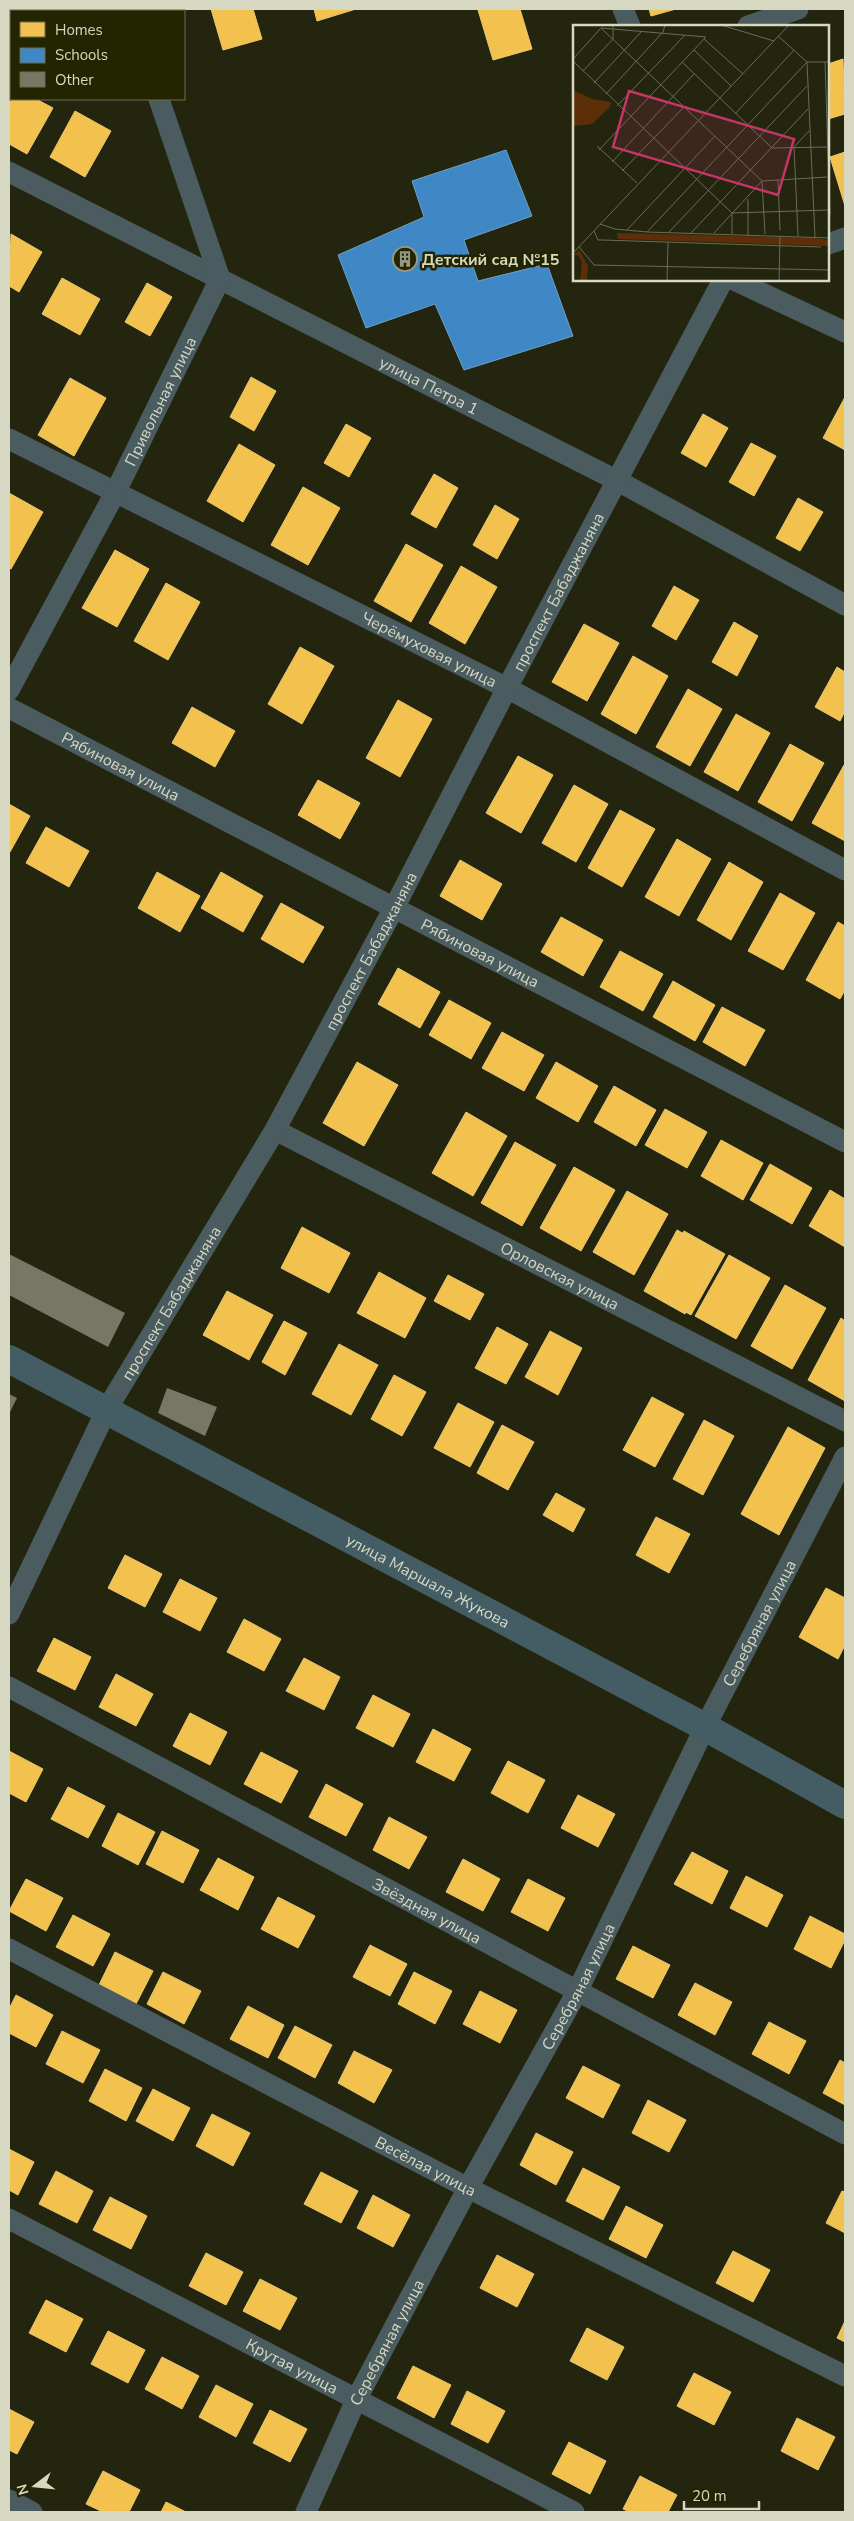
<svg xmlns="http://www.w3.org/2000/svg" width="854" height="2521" font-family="'Nunito Sans',sans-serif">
<rect width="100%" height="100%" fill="#24250e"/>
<path fill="#f2c14e" stroke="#eac871" d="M9,9H35L34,11H11V29L9,28Z
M211,9H253L262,39L223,50Z
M314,9H356L317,21Z
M482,9H520L532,49L493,60L478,10Z
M649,9H676L651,16Z
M843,59L845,114L828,119V64Z
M12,99H36L53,108L27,154L9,144V104Z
M75,111L111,131L85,177L50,157Z
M845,152V206L830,157Z
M11,234L42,252L19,292L9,286Z
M62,278L100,299L80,335L42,314Z
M147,283L172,297L150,336L125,322Z
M251,377L276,391L254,431L230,417Z
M70,378L106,398L74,456L38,435Z
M845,397V450L823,438Z
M703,414L728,428L706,467L681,453Z
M346,424L371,438L349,477L324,463Z
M751,443L776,456L754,496L729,482Z
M239,444L275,465L243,522L207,501Z
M434,474L458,488L436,528L411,514Z
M303,487L340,508L308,565L271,545Z
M9,493L43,512L11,569L9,568Z
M798,498L823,512L800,551L776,538Z
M495,505L519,519L497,559L473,545Z
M406,544L443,565L411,622L374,601Z
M115,550L149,569L117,627L82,608Z
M461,566L497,587L465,644L429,623Z
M166,583L200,602L168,660L134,641Z
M674,586L699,600L676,640L652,626Z
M734,622L758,636L737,676L712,662Z
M584,624L619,643L587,701L552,682Z
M300,647L334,666L302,724L268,704Z
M633,656L668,676L636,734L601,714Z
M837,667L845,672V711L840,721L815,707Z
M688,689L722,709L690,766L656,747Z
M398,700L432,719L400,777L366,758Z
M192,707L235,731L215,767L172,743Z
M736,714L770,733L738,791L704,772Z
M790,744L824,763L792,821L758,802Z
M518,756L553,775L521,833L486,813Z
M844,765L845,766V841L812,823Z
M318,780L360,803L340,839L298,815Z
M574,785L608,804L576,862L542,843Z
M9,804L30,816L10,852L9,851Z
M620,810L655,829L622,887L588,868Z
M46,827L89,851L69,887L26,863Z
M677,839L711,859L679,916L645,897Z
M460,860L502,884L482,920L440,896Z
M729,862L763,882L731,940L697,920Z
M157,872L200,896L180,932L138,908Z
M221,872L263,896L243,932L201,908Z
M780,893L815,913L783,970L748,951Z
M281,903L324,927L303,963L261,939Z
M561,917L603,940L583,976L541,952Z
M838,922L845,926V990L840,999L806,980Z
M620,951L663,974L643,1011L600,987Z
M398,968L440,992L420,1028L378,1004Z
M673,981L715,1005L695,1041L653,1017Z
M449,1000L491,1023L471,1059L429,1035Z
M722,1007L765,1030L745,1066L703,1042Z
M502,1032L544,1055L524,1091L482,1068Z
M357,1062L398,1085L364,1146L323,1123Z
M556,1062L598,1086L578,1122L536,1098Z
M614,1086L656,1110L636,1146L594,1122Z
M665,1109L707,1132L687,1168L645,1145Z
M466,1112L507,1136L473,1196L432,1173Z
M721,1140L763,1163L743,1200L701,1176Z
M515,1142L556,1165L522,1226L481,1203Z
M770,1164L812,1188L792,1224L750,1200Z
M574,1167L615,1190L581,1251L540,1228Z
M830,1190L845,1199V1247L809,1226Z
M627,1191L668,1214L634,1275L593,1252Z
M302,1227L350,1253L329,1293L281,1268Z
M677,1230L719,1253L685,1314L644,1291Z
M684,1231L725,1254L691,1315L650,1292Z
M729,1255L770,1278L736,1339L695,1316Z
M379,1272L426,1298L405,1338L357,1313Z
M448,1275L484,1294L470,1320L434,1301Z
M785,1285L826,1308L792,1369L751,1346Z
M227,1291L273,1315L249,1360L203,1335Z
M841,1318L845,1321V1401L808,1380Z
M284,1321L307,1333L285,1375L262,1362Z
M497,1327L528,1344L506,1384L475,1368Z
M550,1331L582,1348L558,1395L525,1377Z
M339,1344L378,1365L351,1415L312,1394Z
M394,1375L426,1392L402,1436L371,1419Z
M652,1397L684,1414L655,1467L623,1450Z
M458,1403L494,1422L470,1467L434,1448Z
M704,1420L734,1436L703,1495L673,1479Z
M502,1425L534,1442L508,1490L477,1473Z
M788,1427L825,1448L779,1535L741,1514Z
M556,1493L585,1509L573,1532L543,1515Z
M656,1517L690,1534L669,1573L636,1555Z
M125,1555L162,1574L145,1607L108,1588Z
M180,1579L217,1598L200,1631L163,1612Z
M826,1588L845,1598V1645L838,1659L799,1637Z
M244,1619L281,1639L264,1671L227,1652Z
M54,1638L91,1657L75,1690L37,1671Z
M304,1658L340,1677L324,1710L286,1691Z
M116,1674L153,1694L136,1726L99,1707Z
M373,1695L410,1714L393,1747L356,1728Z
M190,1713L227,1732L210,1765L173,1746Z
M433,1729L471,1749L454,1781L416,1762Z
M9,1751L43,1769L26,1802L9,1793Z
M261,1752L298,1771L281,1803L244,1784Z
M508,1761L545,1780L528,1813L491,1793Z
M326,1784L363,1804L346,1836L309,1817Z
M68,1787L105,1806L88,1838L51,1819Z
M578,1795L615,1814L598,1847L561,1828Z
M118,1813L155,1832L138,1865L102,1846Z
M389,1817L427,1837L409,1869L373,1850Z
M162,1831L199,1850L183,1883L146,1864Z
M692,1852L728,1871L712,1904L674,1884Z
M218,1858L254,1877L238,1910L200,1890Z
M463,1859L500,1879L483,1911L446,1892Z
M746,1876L783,1895L767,1927L730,1908Z
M26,1879L63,1898L46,1931L9,1911Z
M528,1879L565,1898L548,1931L511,1912Z
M278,1897L315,1916L298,1948L261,1929Z
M73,1915L110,1934L93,1966L56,1947Z
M810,1916L845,1934V1940L831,1968L794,1949Z
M370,1945L407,1964L390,1996L353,1977Z
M633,1946L670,1965L653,1998L616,1979Z
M115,1952L153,1971L136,2004L99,1985Z
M163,1972L201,1991L184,2024L147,2004Z
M414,1972L452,1991L435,2024L398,2004Z
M695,1983L732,2002L715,2035L678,2015Z
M480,1991L517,2010L500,2043L463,2024Z
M16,1995L53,2015L36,2047L9,2033V2009Z
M248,2006L284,2025L268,2058L230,2039Z
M769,2022L806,2041L789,2074L752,2054Z
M295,2026L332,2045L315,2078L278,2058Z
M62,2031L100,2050L83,2083L46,2064Z
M354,2051L392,2070L374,2103L338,2083Z
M840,2060L845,2063V2105L823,2093Z
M583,2066L620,2085L603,2118L566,2098Z
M105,2069L142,2088L126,2121L89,2101Z
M153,2089L190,2108L173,2141L136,2121Z
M648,2100L686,2120L669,2152L632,2133Z
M212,2114L250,2133L233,2166L196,2146Z
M536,2133L573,2152L556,2185L520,2165Z
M9,2149L34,2162L18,2195L9,2190Z
M583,2168L620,2187L603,2220L566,2201Z
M56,2171L93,2191L77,2223L39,2204Z
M321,2172L358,2191L341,2223L304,2204Z
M842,2191L845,2192V2233L826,2223Z
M373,2195L410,2215L393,2247L357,2228Z
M110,2197L147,2216L131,2249L93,2230Z
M626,2206L663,2225L646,2258L609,2239Z
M733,2251L770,2270L753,2302L716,2283Z
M206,2253L243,2272L226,2305L189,2286Z
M497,2255L534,2274L517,2307L480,2288Z
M260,2279L297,2298L280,2330L243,2311Z
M46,2300L83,2319L66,2352L29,2333Z
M845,2321V2342L837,2338Z
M587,2328L624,2347L607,2380L570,2361Z
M108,2331L145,2350L128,2383L91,2364Z
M162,2357L199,2376L182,2409L145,2389Z
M413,2366L451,2385L434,2418L397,2398Z
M694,2373L731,2392L714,2425L677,2406Z
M216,2385L253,2404L236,2437L199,2417Z
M467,2391L505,2411L488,2443L451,2424Z
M9,2409L34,2422L17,2454L9,2450Z
M270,2410L307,2429L290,2462L253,2443Z
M797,2418L835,2437L818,2470L781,2451Z
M569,2442L606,2461L590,2494L552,2474Z
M103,2471L140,2490L129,2512H103L86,2504Z
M640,2476L677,2495L668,2512H630L623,2509Z
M166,2502L186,2512H161Z"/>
<path fill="#3f88c5" stroke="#6ca0c4" d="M506,150L532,216L464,240L478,281L547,264L573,336L464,370L435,304L366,328L338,255L424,217L412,181Z"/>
<path fill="#767764" d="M9,1254L125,1313L108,1347L9,1295Z
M167,1388L217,1407L205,1436L158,1413Z
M9,1394L17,1398L9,1414Z"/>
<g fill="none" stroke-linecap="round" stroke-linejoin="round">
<g stroke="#4a5c5f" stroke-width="21">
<path d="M128,9L129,11"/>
<path d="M623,9L630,26"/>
<path d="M748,26L798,9"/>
<path id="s1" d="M9,172L618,481L845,605"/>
<path d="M828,244L845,238"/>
<path d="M734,280L845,332"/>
<path id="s2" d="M9,439L507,688L845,870"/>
<path id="s3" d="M9,690L115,493L220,279L159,99"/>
<path id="s4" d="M9,708L845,1142"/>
<path id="s5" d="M275,1130L845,1421"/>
<path id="s6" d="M9,1614L107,1409L275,1130L394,908L507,688L723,280"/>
<path id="s7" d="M9,1687L845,2134"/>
<path id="s8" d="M9,1949L468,2188L845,2376"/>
<path id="s9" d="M9,2219L574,2512"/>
<path d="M9,2500L32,2512"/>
<path id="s10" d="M306,2512L356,2400L468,2188L578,1990L705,1727L845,1457"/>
</g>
<path stroke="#445c63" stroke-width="28" id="s11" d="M9,1359L705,1727L845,1805"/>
</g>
<defs>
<symbol id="building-ring" viewBox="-11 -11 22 22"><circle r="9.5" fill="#232400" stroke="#989983" stroke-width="1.5"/><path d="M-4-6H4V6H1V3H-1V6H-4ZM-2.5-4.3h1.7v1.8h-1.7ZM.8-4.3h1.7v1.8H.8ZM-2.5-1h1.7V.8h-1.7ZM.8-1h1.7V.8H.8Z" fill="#989983"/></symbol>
</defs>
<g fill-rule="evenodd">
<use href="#building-ring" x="391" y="245" width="28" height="28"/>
</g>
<g text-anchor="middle" stroke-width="5" stroke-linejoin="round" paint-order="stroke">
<g font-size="16" font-weight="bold" fill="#d6d8c2" stroke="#232400" text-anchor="start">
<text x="422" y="265">Детский сад №15</text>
</g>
<g font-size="16" fill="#d6d8c2" stroke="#232400">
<text dy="6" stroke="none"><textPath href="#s1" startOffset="471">улица Петра 1</textPath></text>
<text dy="6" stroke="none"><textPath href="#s3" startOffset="326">Привольная улица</textPath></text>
<text dy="6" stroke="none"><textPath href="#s6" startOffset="1161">проспект Бабаджаняна</textPath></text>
<text dy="6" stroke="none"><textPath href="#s2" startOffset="470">Черёмуховая улица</textPath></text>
<text dy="6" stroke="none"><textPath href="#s4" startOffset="126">Рябиновая улица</textPath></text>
<text dy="6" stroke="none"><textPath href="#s6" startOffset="756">проспект Бабаджаняна</textPath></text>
<text dy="6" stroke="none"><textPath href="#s4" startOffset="531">Рябиновая улица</textPath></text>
<text dy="6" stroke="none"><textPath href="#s5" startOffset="320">Орловская улица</textPath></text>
<text dy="6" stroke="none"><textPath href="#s6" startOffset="351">проспект Бабаджаняна</textPath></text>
<text dy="6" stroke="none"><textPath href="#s11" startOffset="474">улица Маршала Жукова</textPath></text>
<text dy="6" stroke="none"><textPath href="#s10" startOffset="998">Серебряная улица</textPath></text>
<text dy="6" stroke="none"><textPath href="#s7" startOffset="474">Звёздная улица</textPath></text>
<text dy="6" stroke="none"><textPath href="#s10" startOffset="592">Серебряная улица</textPath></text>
<text dy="6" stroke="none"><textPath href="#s8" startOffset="470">Весёлая улица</textPath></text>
<text dy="6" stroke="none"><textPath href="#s10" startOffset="188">Серебряная улица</textPath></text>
<text dy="6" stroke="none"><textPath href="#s9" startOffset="319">Крутая улица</textPath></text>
</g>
</g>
<g transform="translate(573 25)">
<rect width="256" height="256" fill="#24250e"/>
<path d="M0,65L19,74L38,77L37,82L19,99L0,101ZM44,208L240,213L256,215L257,221L45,214ZM6,225L15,241L14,256H7L9,236L5,230H1Z" fill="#5d2f08"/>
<path fill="none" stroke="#6b6d56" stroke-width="1" d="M148,0L201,16M29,4L189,156L254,152M205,11L234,37H257M131,14L170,49M121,25L158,61M0,34L28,3L133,12L26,125M0,36L159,188L256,185M109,37L199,123L254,122M252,37L257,189M234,38L242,212M10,46L40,14V0M21,58L68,7M33,69L90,7L92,0M44,81L112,10M162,89L221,25M24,121L64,158M39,137L121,49M49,146L112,81M205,155L207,205M189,157L192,209M27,199L42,204L74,207L257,213M54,205L142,111M21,206L25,215H29L248,222M74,207L234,37M96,207L234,61M118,208L235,84M141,208L189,156M159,209V189M175,210V174M225,211L221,122L236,106M6,222L21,240L257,245M0,228L216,0M94,256L95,217M206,256L207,211"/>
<path fill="#c5356a" fill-opacity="0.15" stroke="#c5356a" stroke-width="2.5" d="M56,66L221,114L205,170L40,122Z"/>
<rect width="256" height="256" fill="none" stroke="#d6d8c2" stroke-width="2.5"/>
</g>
<rect width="854" height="2521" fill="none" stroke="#d6d8c2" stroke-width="20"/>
<rect x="10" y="10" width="175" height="90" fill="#232400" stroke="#6b6c4e"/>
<rect x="20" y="22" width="25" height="15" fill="#f2c14e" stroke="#6b6c4e"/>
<text x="55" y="35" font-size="15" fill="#d6d8c2">Homes</text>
<rect x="20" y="48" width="25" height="15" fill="#3f88c5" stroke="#6b6c4e"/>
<text x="55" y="60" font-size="15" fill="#d6d8c2">Schools</text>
<rect x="20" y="72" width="25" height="15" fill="#767764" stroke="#6b6c4e"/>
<text x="55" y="85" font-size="15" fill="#d6d8c2">Other</text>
<g transform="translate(35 2486) rotate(254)" stroke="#232400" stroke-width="4" paint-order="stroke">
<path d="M0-4L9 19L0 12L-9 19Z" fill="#d6d8c2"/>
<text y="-8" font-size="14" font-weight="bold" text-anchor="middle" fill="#d6d8c2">N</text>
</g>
<path d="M684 2501v8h75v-8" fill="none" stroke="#d6d8c2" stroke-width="2.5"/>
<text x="692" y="2501" font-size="15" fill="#d6d8c2" stroke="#232400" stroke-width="4" paint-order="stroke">20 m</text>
</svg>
